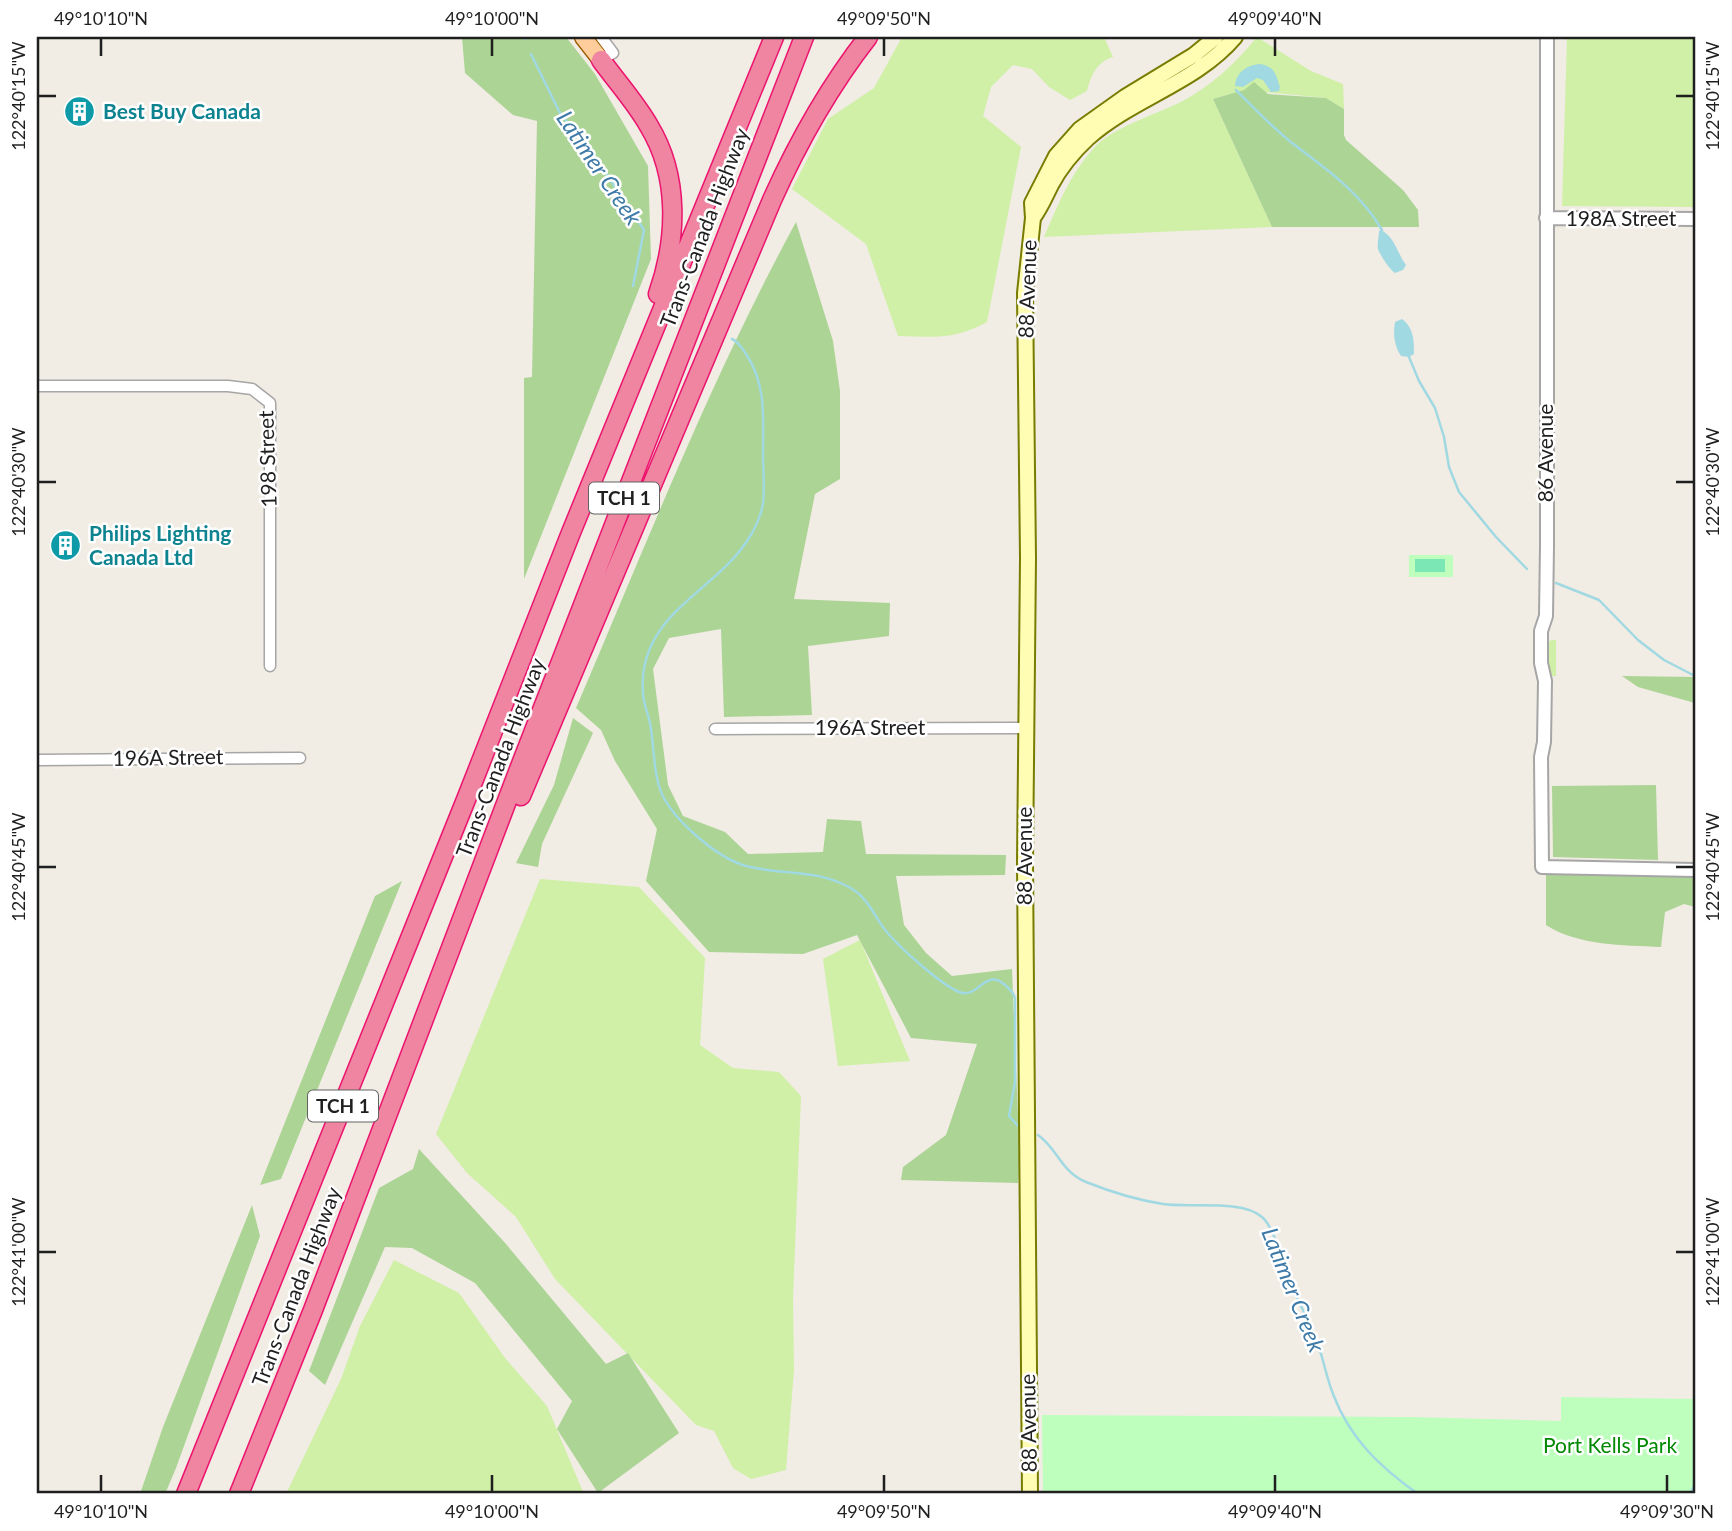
<svg xmlns="http://www.w3.org/2000/svg" width="1732" height="1531" font-family="Lato,sans-serif">
<rect width="100%" height="100%" fill="#f1ece4"/>
<path fill="#cff0a6" d="M902,37H1104L1113,57C1097,62 1091,75 1087,91L1070,100L1049,87L1032,69L1013,65L991,87L983,116L1021,147L987,322C953,340 935,337 898,336L866,244L792,189L828,119L874,88Z
M1257,37L1311,71L1343,84L1344,109L1326,98L1244,90L1213,99L1272,227L1044,237C1058,205 1070,174 1094,148C1110,129 1156,114 1179,103C1210,87 1235,64 1257,37Z
M1567,37H1695V207L1562,206Z
M1551,640H1556V676H1552L1547,659V644Z
M540,879L639,887L705,958L700,1045L733,1068L779,1072L801,1096L793,1298L794,1370L786,1470L751,1479L733,1468L714,1431L696,1425L555,1279L516,1217L467,1173L436,1134Z
M860,940L910,1061L838,1066L823,959Z
M394,1260L459,1293L505,1358L547,1406L583,1492L585,1494H286L341,1379L360,1326Z"/>
<path fill="#acd495" d="M462,37H566L595,74L648,166L651,259L524,579V378L532,377L537,121L513,115L465,73Z
M1254,82L1268,94L1326,98L1344,109V135L1346,140L1403,190L1418,210L1419,227H1272L1213,99L1244,90Z
M796,222L833,341L840,391V479L815,494L794,599L890,603L889,636L808,646L812,715L724,717L721,629L669,638L653,669L668,785L683,816L725,832L748,854L823,852L827,819L861,821L866,854L1006,855L1005,875L896,876L904,925L926,953L952,976L1012,969L1020,1166L1018,1183L901,1180L903,1167L946,1135L977,1044L911,1038L857,935L803,954L709,952L646,881L657,829L615,761L601,730L576,708C646,545 711,378 796,222Z
M1622,676L1695,677V703L1638,687Z
M573,718L593,733L542,844L538,867L516,863L554,785Z
M1656,785L1658,860L1553,857L1552,786Z
M1546,874L1695,877V907L1684,904L1665,912L1661,947C1623,945 1579,946 1546,925Z
M402,881L281,1179L260,1185L375,896Z
M419,1149L506,1244L606,1364L628,1353L679,1433L598,1493L557,1429L572,1401L475,1283L412,1248L385,1247L325,1385L309,1371L379,1188L413,1169Z
M252,1205L260,1236L176,1468L165,1494H140L163,1427Z"/>
<path fill="#beffbe" d="M1409,555H1453V577H1409Z
M1561,1397L1695,1399V1494H1043L1042,1415L1412,1417L1561,1421Z"/>
<path fill="#7be7b5" d="M1415,559H1445V572H1415Z"/>
<path fill="#a1d9e2" d="M1260,64C1274,66 1276,74 1280,87L1279,91L1271,92L1263,80L1257,78L1243,87L1235,86C1236,73 1246,65 1260,64Z
M1381,230C1395,237 1397,253 1406,265L1403,270L1395,273C1390,270 1380,255 1378,249C1377,244 1379,236 1379,231Z
M1402,319C1414,328 1414,341 1414,354L1409,357L1401,356C1394,345 1393,334 1395,322Z"/>
<g fill="none" stroke-linecap="round" stroke-linejoin="round">
<path stroke="#a1d9e2" stroke-width="2.5" d="M524,37L525,39
M531,54L560,113L594,155L644,230L633,286
M1236,90C1254,108 1272,127 1292,143C1326,169 1360,192 1382,230
M732,339C739,342 742,348 746,354C767,385 763,420 763,456C763,471 765,488 763,503C762,513 755,529 749,538C715,593 637,614 643,693C643,703 648,713 650,723C654,744 653,766 659,786C667,816 717,858 746,866C784,876 825,868 858,893C871,904 876,919 886,931C899,947 940,984 959,992C978,1000 985,967 1005,985C1010,989 1013,992 1015,998V1082L1009,1116L1018,1126
M1409,357L1419,381L1435,408L1444,437L1449,467L1459,492L1496,537L1527,569
M1556,583L1599,600L1638,640L1664,660L1695,676
M1038,1135C1057,1148 1062,1173 1086,1182C1111,1192 1137,1200 1163,1204C1189,1208 1242,1199 1262,1217C1275,1228 1282,1264 1289,1280C1297,1300 1308,1318 1316,1338C1323,1357 1326,1376 1333,1394C1350,1439 1380,1467 1418,1494
M1690,1494L1695,1484"/>
<defs>
<path id="minor" d="M601,37L613,53L601,60
M37,386H228L252,389L270,403V666
M715,729L1025,728
M37,760L300,758"/>
<path id="tertiary" d="M1547,37V546L1546,616L1541,631V663L1545,681L1544,742L1541,757L1542,867L1695,870
M1546,218L1695,219"/>
<path id="secondary" d="M1033,218C1041,207 1045,197 1051,185C1060,168 1074,151 1088,138C1133,98 1196,83 1235,37
M1030,1494L1025,863L1028,558L1025,293L1033,218L1032,203L1056,156L1080,129L1125,97L1194,55L1216,37"/>
<path id="primary" d="M583,37L601,60"/>
<path id="motorway" d="M601,60C617,82 636,103 649,126C680,177 677,240 658,294
M521,796L772,200C798,142 829,87 868,37
M186,1494L467,797L570,535L774,37
M239,1494L313,1310L518,772L804,37"/>
</defs>
<use href="#minor" stroke="#a6a6a6" stroke-width="13"/>
<use href="#tertiary" stroke="#a6a6a6" stroke-width="16"/>
<use href="#secondary" stroke="#787c00" stroke-width="18"/>
<use href="#primary" stroke="#9a5c00" stroke-width="19"/>
<use href="#motorway" stroke="#ec146e" stroke-width="21"/>
<use href="#minor" stroke="#fff" stroke-width="10"/>
<use href="#tertiary" stroke="#fff" stroke-width="12"/>
<use href="#secondary" stroke="#fffdb4" stroke-width="14"/>
<use href="#primary" stroke="#ffcc9b" stroke-width="16"/>
<use href="#motorway" stroke="#ef85a1" stroke-width="18"/>
</g>
<path fill="none" stroke="#1f1f1f" stroke-width="2.5" d="M101,38V56M492,38V56M884,38V56M1275,38V56M38,96H56M1676,96H1694M38,482H56M1676,482H1694M38,867H56M1676,867H1694M38,1252H56M1676,1252H1694M101,1475V1492M492,1475V1492M884,1475V1492M1275,1475V1492M1667,1475V1492"/>
<defs>
<symbol id="building-disc" viewBox="-11 -11 22 22"><circle r="9.5" fill="#0f9aa8" stroke="#fff"/><path d="M-4-6H4V6H1V3H-1V6H-4ZM-2.5-4.3h1.7v1.8h-1.7ZM.8-4.3h1.7v1.8H.8ZM-2.5-1h1.7V.8h-1.7ZM.8-1h1.7V.8H.8Z" fill="#fff"/></symbol>
</defs>
<g fill-rule="evenodd">
<use href="#building-disc" x="62" y="94" width="35" height="35"/>
<use href="#building-disc" x="48" y="528" width="35" height="35"/>
</g>
<g text-anchor="middle" stroke-width="5" stroke-linejoin="round" paint-order="stroke">
<g fill="#fff" stroke="#626262" stroke-width="2">
<rect x="589" y="482.5" width="70" height="31" rx="5"/>
<rect x="308" y="1090.5" width="70" height="31" rx="5"/>
</g>
<g font-size="19" font-weight="bold" fill="#1f1f1f">
<text x="624" y="505">TCH 1</text>
<text x="343" y="1113">TCH 1</text>
</g>
<g font-size="21" font-weight="bold" fill="#0d838f" stroke="#fff" text-anchor="start">
<text x="103" y="119">Best Buy Canada</text>
<text x="89" y="541">Philips Lighting<tspan x="89" dy="24">Canada Ltd</tspan></text>
</g>
<g font-size="21" fill="#1f1f1f" stroke="#fff">
<text x="1621" y="226">198A Street</text>
<text transform="translate(705 228) rotate(-69)" y="7">Trans-Canada Highway</text>
<text transform="translate(1028 289) rotate(-88)" y="7">88 Avenue</text>
<text transform="translate(1546 453) rotate(-90)" y="7">86 Avenue</text>
<text transform="translate(268 459) rotate(-92)" y="7">198 Street</text>
<text x="870" y="735">196A Street</text>
<text transform="translate(168 758) rotate(-1)" y="7">196A Street</text>
<text transform="translate(501 758) rotate(-69)" y="7">Trans-Canada Highway</text>
<text transform="translate(1025 856) rotate(-90)" y="7">88 Avenue</text>
<text transform="translate(297 1287) rotate(-69)" y="7">Trans-Canada Highway</text>
<text transform="translate(1029 1423) rotate(-91)" y="7">88 Avenue</text>
</g>
<g font-size="21" fill="#018902" stroke="#fff">
<text x="1610" y="1453">Port Kells Park</text>
</g>
<g font-size="23" font-style="italic" fill="#3d7aa8" stroke="#fff">
<text transform="translate(599 168) rotate(56)" y="8">Latimer Creek</text>
<text transform="translate(1293 1290) rotate(68)" y="8">Latimer Creek</text>
</g>
</g>
<rect width="1732" height="1531" fill="none" stroke="#ffffff" stroke-width="77"/>
<rect x="38" y="38" width="1656" height="1454" fill="none" stroke="#1f1f1f" stroke-width="2.5"/>
<g font-size="18" text-anchor="middle" fill="#1f1f1f">
<text x="101" y="25">49°10'10"N</text>
<text x="492" y="25">49°10'00"N</text>
<text x="884" y="25">49°09'50"N</text>
<text x="1275" y="25">49°09'40"N</text>
<text transform="translate(1713 96) rotate(-90)" y="6">122°40'15"W</text>
<text transform="translate(19 96) rotate(-90)" y="6">122°40'15"W</text>
<text transform="translate(1713 482) rotate(-90)" y="6">122°40'30"W</text>
<text transform="translate(19 482) rotate(-90)" y="6">122°40'30"W</text>
<text transform="translate(1713 867) rotate(-90)" y="6">122°40'45"W</text>
<text transform="translate(19 867) rotate(-90)" y="6">122°40'45"W</text>
<text transform="translate(1713 1252) rotate(-90)" y="6">122°41'00"W</text>
<text transform="translate(19 1252) rotate(-90)" y="6">122°41'00"W</text>
<text x="101" y="1518">49°10'10"N</text>
<text x="492" y="1518">49°10'00"N</text>
<text x="884" y="1518">49°09'50"N</text>
<text x="1275" y="1518">49°09'40"N</text>
<text x="1667" y="1518">49°09'30"N</text>
</g>
</svg>
